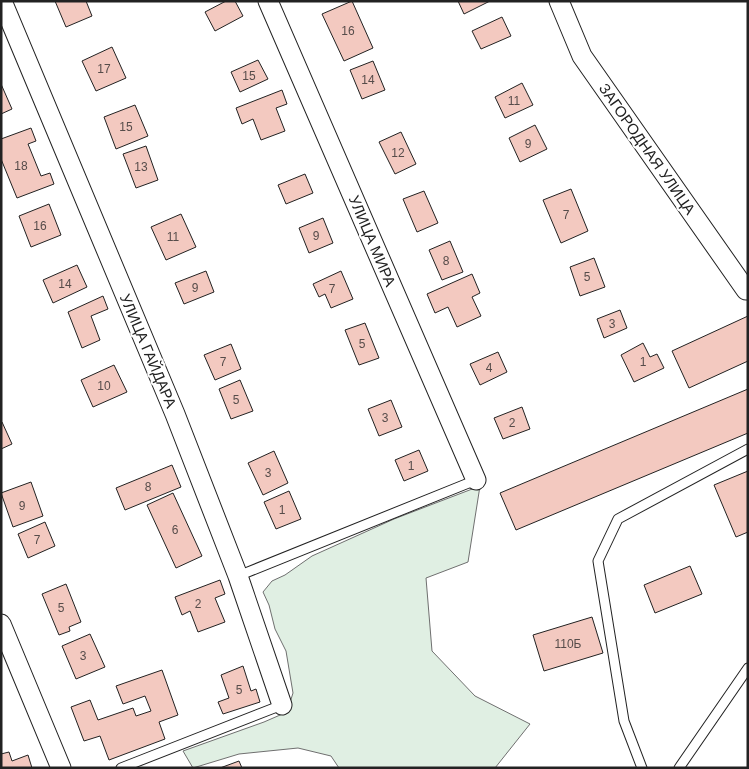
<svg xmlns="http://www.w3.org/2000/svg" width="749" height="769" font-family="Helvetica,sans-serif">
<rect width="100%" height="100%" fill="#fff"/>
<path fill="#e0efe3" stroke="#6f6f6f" d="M480,486L468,562L426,578L432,651L475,696L530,724L495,768H339L331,756L298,748L239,754L193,768L183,751L264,722L287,712L293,693L286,651L275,629L269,605L263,592L272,581L285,575L312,556L394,519Z"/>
<path fill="#f3c9c0" stroke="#222" d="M55,1H86L92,16L66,27Z
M226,1H235L243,16L215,31L205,12Z
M352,1L373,48L344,61L322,14Z
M458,1H490L464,14Z
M502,17L511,36L481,49L472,31Z
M112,47L126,78L96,91L82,61Z
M258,60L268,79L240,92L231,72Z
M373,61L385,90L362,99L350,70Z
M522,83L533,105L505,118L495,97Z
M1,84L12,109L1,114Z
M282,90L287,104L276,108L285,131L261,140L253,119L242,124L236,108Z
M135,105L148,136L116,149L104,117Z
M535,125L547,149L520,162L509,138Z
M31,128L36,141L28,144L41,176L50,173L54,184L17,198L1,159V139Z
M401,132L416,164L395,174L379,142Z
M146,146L158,180L136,188L123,154Z
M305,174L313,193L286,204L278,185Z
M571,189L588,231L561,243L543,200Z
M424,191L438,223L417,232L403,199Z
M49,204L61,235L31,247L19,216Z
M181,214L196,247L166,260L151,227Z
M323,218L333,243L309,253L299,228Z
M450,241L463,272L442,280L429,250Z
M594,258L605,287L580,296L570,267Z
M77,265L87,287L53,303L43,280Z
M206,271L214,292L184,304L175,283Z
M341,271L353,299L331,308L325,294L319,297L313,284Z
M472,274L480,293L472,297L481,316L457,327L448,307L435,313L427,294Z
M103,296L108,309L91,316L100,340L82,348L68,312Z
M620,310L627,328L604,338L597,319Z
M748,316V361L689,388L672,351Z
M365,323L379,358L359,365L345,330Z
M643,343L650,357L657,354L664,368L634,382L621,355Z
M231,344L241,369L215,380L204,355Z
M498,352L507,372L480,385L470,364Z
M114,365L127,392L93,407L81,380Z
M240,380L253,411L231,419L219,389Z
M748,389V433L516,530L500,493Z
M391,400L402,427L379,436L368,409Z
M522,407L530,429L503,439L494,418Z
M2,422L12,444L1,449V423Z
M419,450L428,471L404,481L395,460Z
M274,451L288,483L263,495L248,463Z
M172,465L181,487L125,510L116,488Z
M748,471V532L736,537L714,485Z
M31,482L43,516L13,527L1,493Z
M289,491L301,519L276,529L264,502Z
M173,493L202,556L176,568L147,505Z
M45,522L55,546L28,558L18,534Z
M690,566L702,594L655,613L644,585Z
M220,580L225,594L215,598L225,622L198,632L190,611L182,615L175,597Z
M66,584L81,622L69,627L70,631L59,635L42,594Z
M592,617L603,653L544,671L533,635Z
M90,634L105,667L76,679L62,646Z
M243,666L251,691L256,689L260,702L223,714L218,702L229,698L221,675Z
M162,670L178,715L159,722L165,739L109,760L100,736L84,741L71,707L90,700L98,720L133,708L136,716L151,711L145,696L123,704L116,686Z
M9,752L12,761L28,755L32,768H1V754Z
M239,761L242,768H220Z"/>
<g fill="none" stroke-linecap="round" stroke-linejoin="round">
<defs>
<path id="service" d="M238,576L476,480
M121,768L282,705
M642,768L624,721L598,561L618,519L748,449
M679,768L748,668"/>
<path id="minor" d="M2,1L175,414L238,576L282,705
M268,1L476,480
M559,1L582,56L746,290H748
M1,624L61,768"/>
</defs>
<use href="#service" stroke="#222" stroke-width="11"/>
<use href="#minor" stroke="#222" stroke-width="21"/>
<use href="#service" stroke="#fff" stroke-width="9"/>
<use href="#minor" stroke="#fff" stroke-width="19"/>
</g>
<g text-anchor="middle" stroke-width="4" stroke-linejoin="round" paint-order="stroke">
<g font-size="12" fill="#564c4a">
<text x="348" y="35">16</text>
<text x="104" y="73">17</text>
<text x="249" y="80">15</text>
<text x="368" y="84">14</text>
<text x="514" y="105">11</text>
<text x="126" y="131">15</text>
<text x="528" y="148">9</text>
<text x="398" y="157">12</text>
<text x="21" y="170">18</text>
<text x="141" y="171">13</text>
<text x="566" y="219">7</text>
<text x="40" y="230">16</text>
<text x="316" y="240">9</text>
<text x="173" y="241">11</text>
<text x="446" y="265">8</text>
<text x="587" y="281">5</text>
<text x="65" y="288">14</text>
<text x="195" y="292">9</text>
<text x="332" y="293">7</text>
<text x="612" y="328">3</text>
<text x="362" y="348">5</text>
<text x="223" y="366">7</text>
<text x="643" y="366">1</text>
<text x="489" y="372">4</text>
<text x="104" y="390">10</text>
<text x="236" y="404">5</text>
<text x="385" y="422">3</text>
<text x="512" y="427">2</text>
<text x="411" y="470">1</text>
<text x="268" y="477">3</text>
<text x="148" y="491">8</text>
<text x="22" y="510">9</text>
<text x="282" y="514">1</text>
<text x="175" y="534">6</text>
<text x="37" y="544">7</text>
<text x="198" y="608">2</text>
<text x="61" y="612">5</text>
<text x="568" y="648">110Б</text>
<text x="83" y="660">3</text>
<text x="239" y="694">5</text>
</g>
<g font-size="15" fill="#222" stroke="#fff">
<text transform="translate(647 149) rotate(55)" y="5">ЗАГОРОДНАЯ УЛИЦА</text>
<text transform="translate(372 241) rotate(67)" y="5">УЛИЦА МИРА</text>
<text transform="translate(148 351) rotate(67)" y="5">УЛИЦА ГАЙДАРА</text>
</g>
</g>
<rect width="749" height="769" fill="none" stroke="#222222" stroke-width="5"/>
</svg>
